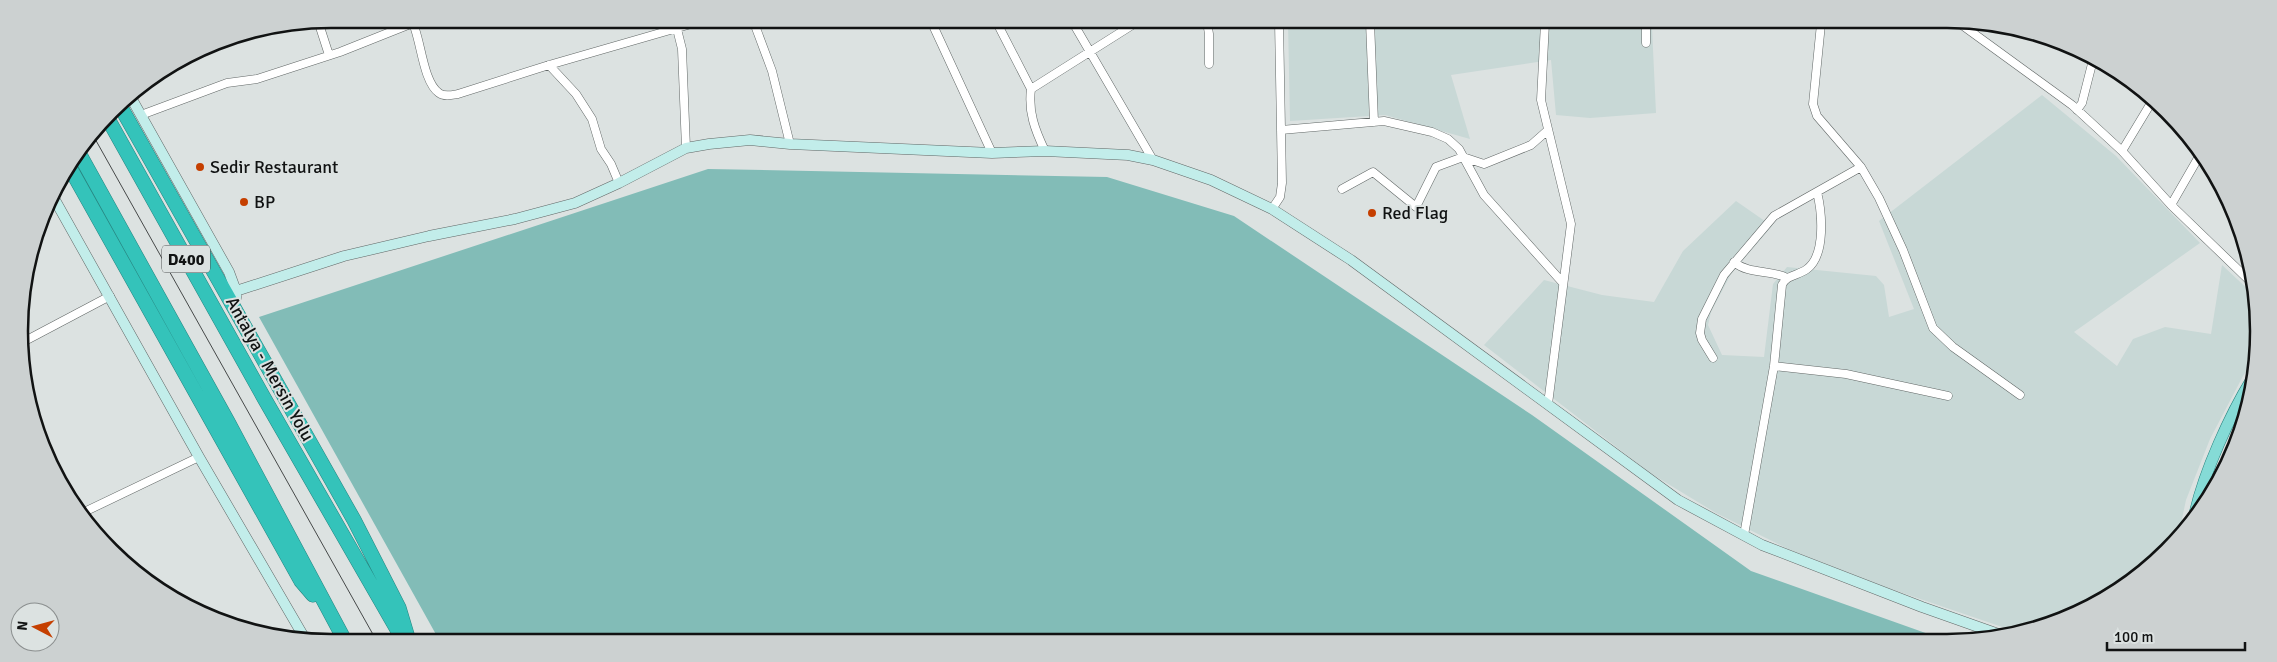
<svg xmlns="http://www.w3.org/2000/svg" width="2277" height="662" font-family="Signika,sans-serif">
<rect width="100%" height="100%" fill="#dce2e1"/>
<path fill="#c8d8d6" d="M1288,22L1558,23V25L1652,28L1656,113L1590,118L1556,115L1551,60L1451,75L1470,139L1385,115L1290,121Z
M2042,95L2116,156L2200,243L2074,332L2117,366L2133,339L2165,327L2211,334L2222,265L2252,293V363L2243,376L2210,439L2186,500L2179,533L2152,566L2066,619L2017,632L1888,588L1788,549L1716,513L1650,473L1484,345L1544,280L1602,295L1654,302L1683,251L1736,201L1772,226L1731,274L1711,312L1708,325L1722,355L1764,357L1773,284L1787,267L1876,276L1884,285L1889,317L1914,309L1879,221Z"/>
<path fill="#82bcb7" d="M708,169L1107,177L1234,216L1532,415L1751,571L1948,641L438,638L259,317Z"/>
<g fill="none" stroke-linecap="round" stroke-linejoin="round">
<defs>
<path id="street" d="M411,19C421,36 422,81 439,93C444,97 452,95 458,94L549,65L705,20
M753,20L772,71L790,144
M318,21L329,55
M931,21L992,153
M996,21L1031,89C1028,112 1035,130 1045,151
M1072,21L1153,160
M1207,22L1209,34V64
M1370,22L1374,122
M1545,23L1541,100L1571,224L1548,404
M1821,24L1813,104L1817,116L1861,167L1879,198L1903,250L1933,328L1953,347L2020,395
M1962,25L2072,105L2122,151L2171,205L2252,283
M677,29L682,49L686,148
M1646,43V23
M549,65L576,94L592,119L601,149L611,164L619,183
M1031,89L1137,22
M2077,110L2082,103L2093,60
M141,115L227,83L257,79L340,52L423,19
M1281,130L1384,121L1432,132L1448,139L1459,149L1484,195L1563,283
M2122,151L2151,103
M1342,189L1373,172L1416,207L1436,167L1463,157L1484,164L1531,145L1548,130
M2171,205L2201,153
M1272,209L1280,197L1282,183L1279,22
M1734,262C1749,275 1770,269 1787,278
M23,342L110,296
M1713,358L1702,340L1700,333L1702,319L1724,275L1774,216L1861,167
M1774,366L1846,374L1948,396
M80,514L199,457
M1744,535L1774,366L1782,285C1787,274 1798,276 1807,269C1826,255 1822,212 1817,192"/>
<path id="secondary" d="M129,94L229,272L236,291V298
M51,193L199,457L304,637
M236,291L344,256L429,236L515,219L575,203L619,183L686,148L709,144L750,140L790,144L992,153L1045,151L1128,155L1153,160L1211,180L1272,209L1351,260L1678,500L1762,545L1922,607L2004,636"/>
<path id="primary" d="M2195,513C2204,472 2230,415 2252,379"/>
<path id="highway" d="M119,104L354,520L399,608L408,638
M108,119L264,398L402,638
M80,155L228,422L343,637
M70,168L301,581L313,595"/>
</defs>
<use href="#street" stroke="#616766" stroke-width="9"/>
<use href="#secondary" stroke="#616766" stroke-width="11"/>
<use href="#primary" stroke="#288580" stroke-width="12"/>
<use href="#highway" stroke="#288580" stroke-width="15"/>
<use href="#street" stroke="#fff" stroke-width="8"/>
<use href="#secondary" stroke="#c2edea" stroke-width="10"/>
<use href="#primary" stroke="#85dbd6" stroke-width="11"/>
<use href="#highway" stroke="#34c3ba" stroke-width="14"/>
<path stroke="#464949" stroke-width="1" d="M94,137L375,638"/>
</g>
<g fill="#c53f00" stroke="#dce2e1" stroke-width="2">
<circle cx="200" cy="167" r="5"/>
<circle cx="244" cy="202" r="5"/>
<circle cx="1372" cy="213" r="5"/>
</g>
<g text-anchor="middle" stroke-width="4" stroke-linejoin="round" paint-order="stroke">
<rect fill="#dce2e1" stroke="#4e5151" stroke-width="1" x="162" y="245.5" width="48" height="27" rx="4"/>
<g font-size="16" font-weight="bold" fill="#111313">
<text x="186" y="265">D400</text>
</g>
<g font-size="18" fill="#111313" stroke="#dce2e1" text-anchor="start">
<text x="210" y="173">Sedir Restaurant</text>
<text x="254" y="208">BP</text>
<text x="1382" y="219">Red Flag</text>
</g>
<g font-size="18" fill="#111313" stroke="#dce2e1">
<text transform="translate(270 369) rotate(61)" y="6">Antalya - Mersin Yolu</text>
</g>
</g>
<path d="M0 0H2277V662H0ZM331 28H1947A303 303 0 0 1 2250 331V331A303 303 0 0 1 1947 634H331A303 303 0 0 1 28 331V331A303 303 0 0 1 331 28Z" fill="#ccd1d1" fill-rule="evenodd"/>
<path fill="none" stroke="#111313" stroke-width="2.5" d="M331 28H1947A303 303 0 0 1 2250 331V331A303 303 0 0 1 1947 634H331A303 303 0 0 1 28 331V331A303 303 0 0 1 331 28Z"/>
<g transform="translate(35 627) rotate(276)"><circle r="24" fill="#dce2e1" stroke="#8b8f8f"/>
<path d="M0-4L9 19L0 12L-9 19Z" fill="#c53f00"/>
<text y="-8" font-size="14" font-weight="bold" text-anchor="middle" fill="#111313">N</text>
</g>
<path d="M2107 642v8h138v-8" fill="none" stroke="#111313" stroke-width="2.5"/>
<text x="2114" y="642" font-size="15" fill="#111313" stroke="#dce2e1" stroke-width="4" paint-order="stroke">100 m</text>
</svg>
